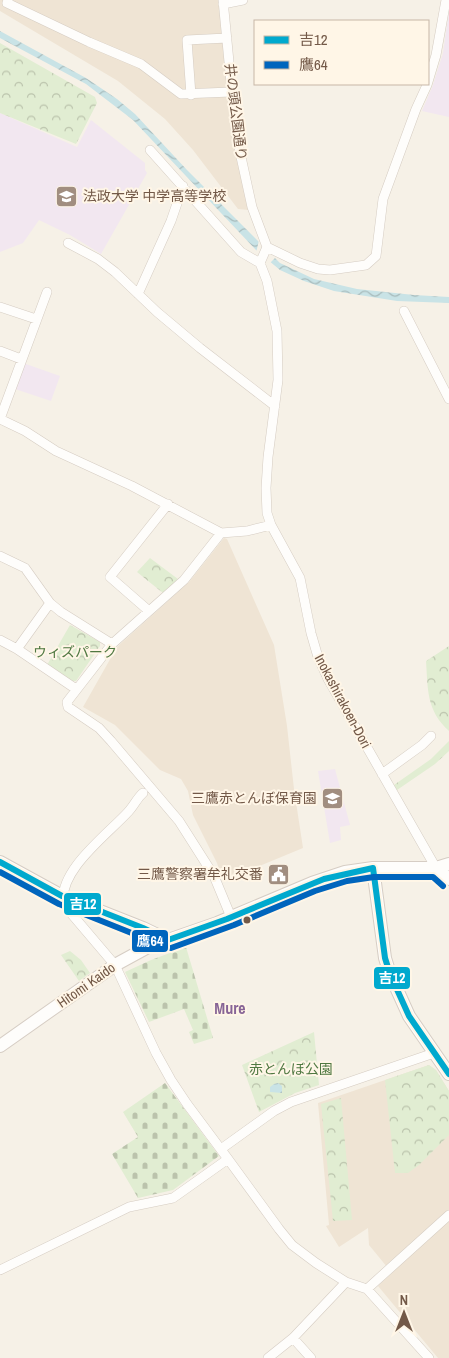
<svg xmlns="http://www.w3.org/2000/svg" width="449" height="1358" font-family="'Archivo Narrow','Noto Sans JP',sans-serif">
<defs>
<pattern id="forest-crowns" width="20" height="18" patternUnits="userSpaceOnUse" patternTransform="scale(1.25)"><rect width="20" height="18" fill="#e1edd2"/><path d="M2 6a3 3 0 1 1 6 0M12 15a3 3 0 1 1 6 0" fill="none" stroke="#bbc3ac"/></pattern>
<pattern id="cemetery-stones" width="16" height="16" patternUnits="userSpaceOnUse" patternTransform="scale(1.25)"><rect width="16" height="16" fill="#e1edd2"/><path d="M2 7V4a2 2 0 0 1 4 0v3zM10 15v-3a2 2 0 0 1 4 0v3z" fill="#bbc3ac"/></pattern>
<pattern id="water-waves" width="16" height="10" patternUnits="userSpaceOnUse" patternTransform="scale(1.25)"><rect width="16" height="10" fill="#c9e3e6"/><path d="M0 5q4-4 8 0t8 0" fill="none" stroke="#a8bbbc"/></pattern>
</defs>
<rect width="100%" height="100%" fill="#f6f1e7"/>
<path fill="#efe4d4" d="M0,0H219L249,210L238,209L193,150L165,119L118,81L0,11Z
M224,538L227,539L274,645L287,726L294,789L303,848L223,881L217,863L193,815L188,791L181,779L160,770L115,725L83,707L117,647L189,582Z
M429,1065L436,1070L449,1091V1358H438L378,1286L392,1273L369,1245L368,1228L339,1247L326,1226L329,1225L318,1103Z"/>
<path fill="#f2e7f0" d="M449,11V117L422,111L433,85L443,53Z
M0,113L77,147L91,120L145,163V170L147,173L101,254L70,235L39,220L23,243L0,252Z
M23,363L60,376L51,401L15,389Z
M335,769L350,825L340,827L341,840L330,843L318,771Z"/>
<path fill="url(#forest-crowns)" d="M0,43L95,97L97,103L76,144L0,113Z
M150,558L178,579L163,593L137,572Z
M70,625L100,642V646L76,681H72L47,665Z
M449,646V731C426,710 428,689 426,661Z
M449,741V751L435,764L397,790L394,785L431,759Z
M70,951L81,960L90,973L79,981L61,955Z
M314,1032L319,1085L295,1093L259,1112L242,1065Z
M429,1065L436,1070L449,1091V1135L419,1165L408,1173H395L385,1080Z
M341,1098L352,1220L333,1221L321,1104Z"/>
<path fill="url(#cemetery-stones)" d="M186,947L213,1038L194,1044L189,1032L193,1030L184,1009L149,1022L125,972L151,960Z
M165,1083L219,1156L173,1190L138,1198L112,1154L138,1137L123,1112Z"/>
<path fill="url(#water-waves)" d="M0,31L86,78L117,99L135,114L187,170L280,263L314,279L357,289L414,295L449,297V303L397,301L334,291L304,281L280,270L256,250L133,120L86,84L0,38Z
M278,1083L282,1086V1093L270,1092V1087L274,1084Z"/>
<path fill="#f6f1e7" d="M259,240L277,256L269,264L256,253Z"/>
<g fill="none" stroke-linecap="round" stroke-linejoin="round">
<defs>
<path id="street" d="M8,0L7,3L89,42L141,64L181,94L231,92
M223,0L236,134L252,207L267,247L260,263L267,281L277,331L278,380L268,457L266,488L267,513L271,525L300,578L311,633L318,657L328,679L436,868
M223,4L243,0
M191,95L187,40L227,38
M150,150L241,252L260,263
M68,243L98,259L115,272L157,312L200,348L275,406
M267,247L300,263L318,269L330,270L366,265L376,256L383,199L416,109L427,85L436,55L446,0
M138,294L171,221L183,186
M0,307L36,319
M404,311L449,399
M0,351L21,359
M0,419L25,431L56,451L132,486L221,533
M0,419L47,292
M0,556L25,568L50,603L61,612L112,644L67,702L68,707L99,728L111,741L179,821L214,876L231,917
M149,611L110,577L168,504
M0,640L17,649L76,689
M112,644L184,580L221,533L247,531L271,525
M17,649L50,603
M382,774L422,745L431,736
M143,793C137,798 134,806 128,812C108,834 56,872 64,905L115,965L156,1053L171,1080L187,1104L228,1159L279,1229L292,1245L316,1263L346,1282L367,1289L429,1358
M221,1149L274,1111L291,1102L434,1053
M0,1270L129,1207L173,1198L228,1159
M367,1289L449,1215
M293,1338L311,1358
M268,1358L293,1338L346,1282"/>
<path id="secondary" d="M0,862L62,896L143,928L168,940
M373,868L385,958L390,974L409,1016L449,1074
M436,868L449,879
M0,1046L115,965L148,947L217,923L312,883L345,872L373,868H436L449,864"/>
</defs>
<use href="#street" stroke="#d5ccc2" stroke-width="10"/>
<use href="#secondary" stroke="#d6cdc4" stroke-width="14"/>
<use href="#street" stroke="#fefdfb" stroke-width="9"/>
<use href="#secondary" stroke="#fefdfb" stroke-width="12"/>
<defs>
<path id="bus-1" d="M0,862L62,896L143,928L168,940
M373,868L385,958L390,974L409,1016L449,1074
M168,940L227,919L324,879L373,868"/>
<path id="bus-2" d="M0,872L59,904L139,936L164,948
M171,948L234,925L315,891L347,881L374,877H433L443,886"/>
</defs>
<use href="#bus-1" stroke="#fff6e7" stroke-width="10"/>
<use href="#bus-2" stroke="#fff6e7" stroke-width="10"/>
<use href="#bus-1" stroke="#00a9ce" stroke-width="6"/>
<use href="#bus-2" stroke="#0065bd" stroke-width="6"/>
</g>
<defs>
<symbol id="school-square" viewBox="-11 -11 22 22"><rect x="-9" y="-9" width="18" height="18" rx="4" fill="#a18e80" stroke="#fff6e7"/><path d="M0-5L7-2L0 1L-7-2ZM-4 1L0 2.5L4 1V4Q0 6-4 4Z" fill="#fff"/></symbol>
<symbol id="civic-square" viewBox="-11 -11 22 22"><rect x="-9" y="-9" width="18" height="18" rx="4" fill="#a18e80" stroke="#fff6e7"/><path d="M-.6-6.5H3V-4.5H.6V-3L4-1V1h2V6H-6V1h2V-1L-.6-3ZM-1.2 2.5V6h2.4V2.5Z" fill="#fff"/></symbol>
</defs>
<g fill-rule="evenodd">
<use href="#school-square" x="54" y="184" width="25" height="25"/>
<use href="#school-square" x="320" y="786" width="25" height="25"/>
<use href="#civic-square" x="266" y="862" width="25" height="25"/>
</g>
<circle fill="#735948" stroke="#fff6e7" stroke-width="2" cx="247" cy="920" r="4.5"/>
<g text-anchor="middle" stroke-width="4" stroke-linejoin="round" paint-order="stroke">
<g font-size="14" fill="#735948" stroke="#fff6e7">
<text transform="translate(236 112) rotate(83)" y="5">井の頭公園通り</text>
<text transform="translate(343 701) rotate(62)" y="5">Inokashirakoen-Dori</text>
<text transform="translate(86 985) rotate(-35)" y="5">Hitomi Kaido</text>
</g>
<g font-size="14" fill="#735948" stroke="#fff6e7" text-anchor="end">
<text x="83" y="201" text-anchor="start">法政大学 中学高等学校</text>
<text x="317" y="803">三鷹赤とんぼ保育園</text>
<text x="263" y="879">三鷹警察署牟礼交番</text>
</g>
<g font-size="14" fill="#4f7841" stroke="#fff6e7">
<text x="75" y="657">ウィズパーク</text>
<text x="291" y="1074">赤とんぼ公園</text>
</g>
<g font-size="16" font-weight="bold" fill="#876496" stroke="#fff6e7">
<text x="230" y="1014">Mure</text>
</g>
</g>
<g stroke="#fff6e7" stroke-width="2">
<rect x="63" y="892" width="39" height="24" rx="5" fill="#00a9ce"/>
<rect x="131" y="929" width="38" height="24" rx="5" fill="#0065bd"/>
<rect x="373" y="966" width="38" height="24" rx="5" fill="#00a9ce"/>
</g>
<g font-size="14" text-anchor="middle" font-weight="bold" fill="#fff">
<text x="83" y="909">吉12</text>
<text x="150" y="946">鷹64</text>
<text x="392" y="983">吉12</text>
</g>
<rect x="254" y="20" width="175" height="65" fill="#fff6e7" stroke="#c7b7a7"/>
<rect x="264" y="36" width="25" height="8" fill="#00a9ce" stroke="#c7b7a7"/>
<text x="299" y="45" font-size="15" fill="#735948">吉12</text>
<rect x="264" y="61" width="25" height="8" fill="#0065bd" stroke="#c7b7a7"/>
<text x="299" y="70" font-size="15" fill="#735948">鷹64</text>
<g transform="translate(404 1313)" stroke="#fff6e7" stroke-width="4" paint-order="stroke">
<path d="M0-4L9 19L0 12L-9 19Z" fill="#735948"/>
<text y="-8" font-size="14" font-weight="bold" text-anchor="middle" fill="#735948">N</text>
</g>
</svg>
